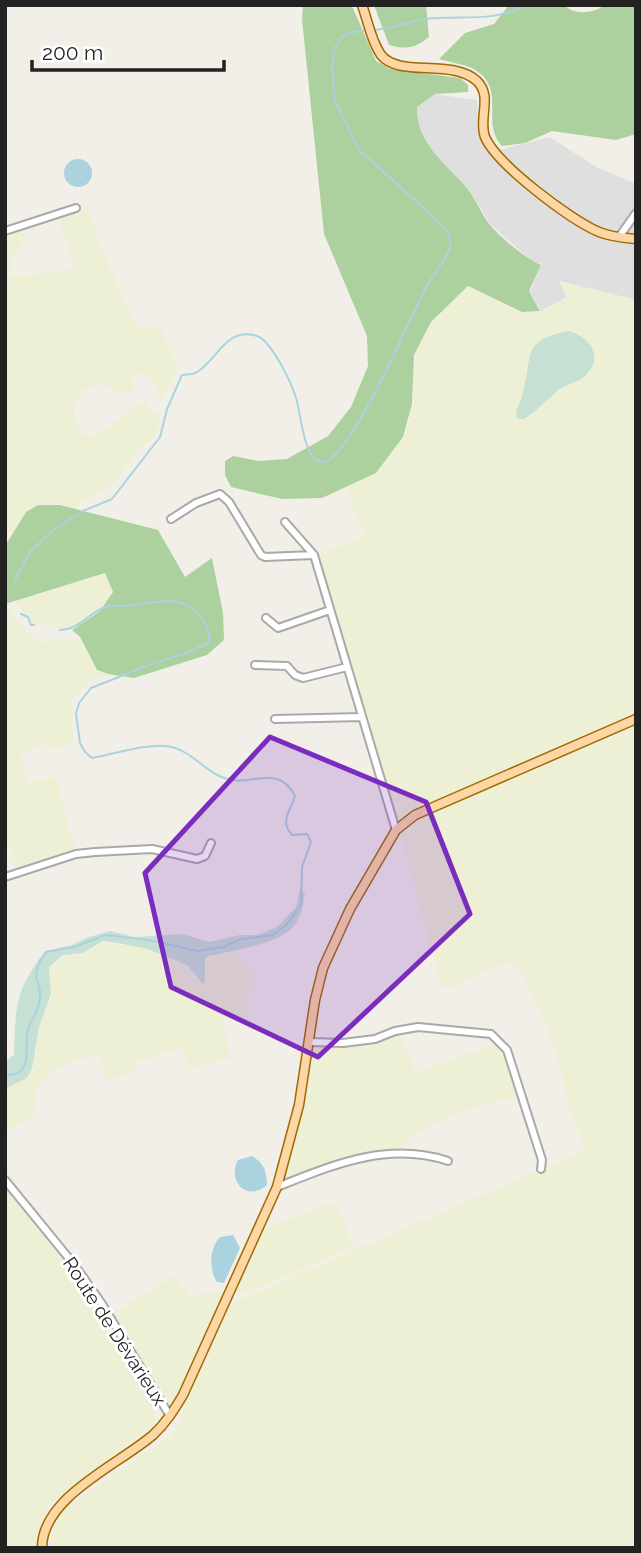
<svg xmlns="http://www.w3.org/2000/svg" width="641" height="1553" font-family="Raleway,sans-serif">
<rect width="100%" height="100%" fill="#f2efe9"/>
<path fill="#e0dfdf" d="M435,94L477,100L479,134L499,150L550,137L596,167L636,184V300L559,281L567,297L541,311L530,292L541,264L532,261L491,225L469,190L429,148L417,123L416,108Z"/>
<path fill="#eef0d5" d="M88,207L104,255L139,329L159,326L179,367L162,402L149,376L138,373L133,376L135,390L120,394L100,382L82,391L74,404V416L82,434L94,437L144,401L152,412L162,411L156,435L135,454L115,484L73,508L60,504H37L26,512L14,531L5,535V232L21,227L25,238L9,268L12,277L72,269L75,266L57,216Z
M559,281L636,300V715L397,821L317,556L364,536L346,488L377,473L404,437L413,404L415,355L432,322L468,287L521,313L541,311L568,297Z
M104,574L112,592L102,607L71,628L60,629L46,623L33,624L29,616L23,613L17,600Z
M6,604L28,634L39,642L79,639L97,671L108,675L89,682L72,699L71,713L74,742L51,751L48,744L21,754L28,782L56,777L75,849L18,868L5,840Z
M636,724V1548H49L59,1512L172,1435L230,1304L586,1150L569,1108L557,1054L541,1013L522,973L511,961L449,988L442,986L400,833L409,824L427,815Z
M103,942L143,948L171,958L187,967L203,984L206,982V959L235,950L256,975L244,999L251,1018L222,1020L231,1058L188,1069L183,1047L134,1063L137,1070L107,1081L97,1053L51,1071L38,1087L34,1115L5,1133V1090L27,1078L33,1069L39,1027L52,994L49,975L50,967L63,956L83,954Z
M400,1032L416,1072L499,1043L505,1051L520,1095L451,1115L418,1132L395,1150L347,1158L289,1180L284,1179L314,1045H345Z
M5,1185L105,1317L156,1403V1425L49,1504L36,1548H5Z
M336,1201L353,1247L252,1291L238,1294L234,1289L235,1285L262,1230Z
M176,1275L189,1296L225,1291L180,1395L173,1406H169L113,1313Z"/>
<path fill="#add19e" d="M303,5H349L353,8L376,61L390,69L460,78L468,85V92L435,94L417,107C416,143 445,163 467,188C476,199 481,214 490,225C500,237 526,259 541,265L529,291L540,311L522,312L468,286L431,322L414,355L412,404L403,437L376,473L322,498L282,499L231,487L225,475V461L233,456L258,461L287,459L328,436L351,407L368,366L367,336L324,234L302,19Z
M374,5H426L429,37C416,48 405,50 389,45Z
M509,5H564C575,16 594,13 605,5H636V134L616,140L552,131L525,143L502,146C479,121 509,88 472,68C462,64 449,62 439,59L465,33L494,24Z
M38,505H60L158,530L185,577L212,558L223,613L224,640L207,655L134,678L108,674L97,670L80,637L72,630L100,611L113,592L105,573L5,604V546L26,512Z"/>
<path fill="#c6e0d4" d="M569,331C589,337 605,356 586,375C578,383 566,384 557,391C546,401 536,411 524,419H517C514,409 521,403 523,393C533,356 521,339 569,331Z
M300,890L305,893C303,906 301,919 291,929C276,944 229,952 208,956L205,959V982L203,984L188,966L171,958L144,948L117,943L103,941L83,953L63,955L49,967L51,994L39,1027L32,1069L27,1078L5,1089V1062L14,1055C16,1005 14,993 45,951L72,945L86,938L110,931L135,937L183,934L209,942L240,935H258L277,927L296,907Z"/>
<path fill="#aad3df" d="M64 173a14 14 0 1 1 28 0a14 14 0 1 1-28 0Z
M252,1156C264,1163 267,1172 267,1185C246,1203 227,1180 238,1160Z
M233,1235L240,1248L224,1283L217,1282C209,1270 209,1248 220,1237Z"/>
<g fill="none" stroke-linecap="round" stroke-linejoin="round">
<path stroke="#aad3df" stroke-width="2" d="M373,30C391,29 408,22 426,19C463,15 491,23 528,5
M15,580L29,553L52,531L83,511L112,499L160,437L167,409L182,375C187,374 193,375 197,372C217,360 227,326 257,336C271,340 292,384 296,398C301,412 303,463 324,462C350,459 411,316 425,289C433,274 447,260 451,243L447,231L417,202L359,150L335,100L332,66L335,48L340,39L347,33L367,30
M21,614L28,617L31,625H34
M5,1075C36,1077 23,1045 28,1029C31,1020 37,1012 39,1004C45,980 25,981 46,952L74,947L106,935L148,940L198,951L223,947L241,939L273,935L287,924L301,905L302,867L311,842L307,834L292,835C279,821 291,810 295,796C279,765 254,784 232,780C206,776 193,749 166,746C142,744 116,754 92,758L85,752L80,743L76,714L79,703L91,688L149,665L189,652L208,643C211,634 207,625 202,618C183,594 162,601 136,605C125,607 114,604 103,608C88,614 78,630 60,630"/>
<defs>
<path id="minor" d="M5,231L76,208
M619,237L636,213
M171,519L196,503L220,494L229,502L261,555L265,557L314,555
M285,522L314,555L396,830
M266,618L278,628L330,610
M255,665L287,666L295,675L303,678L347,667
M275,719L362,717
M5,877L76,854L95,852L152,849L197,859L205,856L211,843
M310,1042L343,1043L375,1039L395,1031L418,1027L491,1034L507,1050L542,1160L541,1169
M5,1180L76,1267L102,1304L170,1416
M277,1187C333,1165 387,1141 448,1161"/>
<path id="major" d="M362,5C368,21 371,41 381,55C399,78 452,58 477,81C493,97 478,118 485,137C497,165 571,220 599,232C611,237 624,238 636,239
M42,1548C42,1497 118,1465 153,1435C166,1423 174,1410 183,1395L277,1187L299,1105L315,1000L323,968L350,909L396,830L415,815L636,719"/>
</defs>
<use href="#minor" stroke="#a9a9a9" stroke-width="10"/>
<use href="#major" stroke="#a06b00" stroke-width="11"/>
<use href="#minor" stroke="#fff" stroke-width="6"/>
<use href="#major" stroke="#fcd6a4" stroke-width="8"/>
</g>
<path fill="#7b2cbf" fill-opacity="0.2" stroke="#7b2cbf" stroke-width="5" stroke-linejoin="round" d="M270,737L426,802L470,914L318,1057L171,987L145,873Z"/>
<g text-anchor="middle" stroke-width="6" stroke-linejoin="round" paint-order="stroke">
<g font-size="19" fill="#222" stroke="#fff">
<text transform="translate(115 1331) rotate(57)" y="7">Route de Dévarieux</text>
</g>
</g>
<rect width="641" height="1553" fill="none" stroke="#222222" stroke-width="14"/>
<path d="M32 60v10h192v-10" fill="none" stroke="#222222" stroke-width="3.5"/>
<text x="42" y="60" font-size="21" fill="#222222" stroke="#ffffff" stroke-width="5" paint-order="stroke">200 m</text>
</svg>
